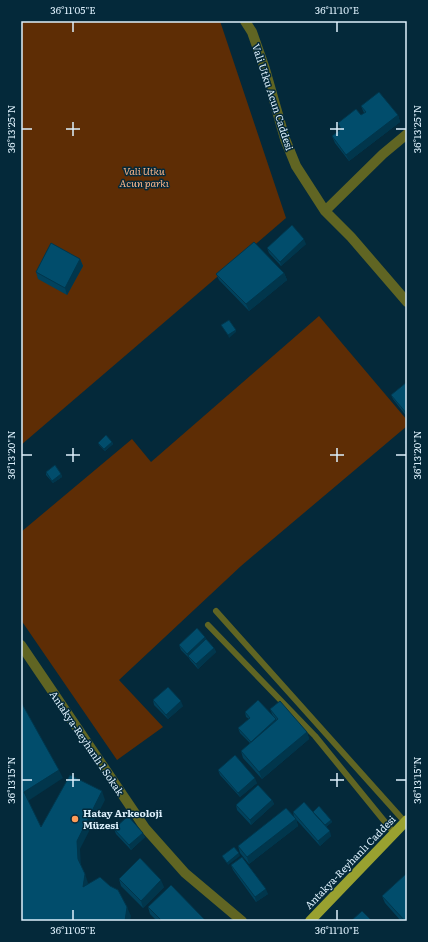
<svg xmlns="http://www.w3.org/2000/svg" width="428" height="942" font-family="Literata,serif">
<rect width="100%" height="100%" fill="#04293a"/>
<path fill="#5e2d05" d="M21,21H220L286,218L21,445Z
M319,316L407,420V426L241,566L119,680L163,727L117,760L21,620V532L132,439L151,462Z"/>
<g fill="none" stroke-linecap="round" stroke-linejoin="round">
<path stroke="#606523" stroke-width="6" d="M216,611L405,822
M208,625L315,736L394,833"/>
<path stroke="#606523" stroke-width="10" d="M245,21L252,32L265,69L285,139L296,166L325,211L351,237L407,302
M325,211L383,154L407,134
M21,645L145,828L185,873L242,921"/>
<path stroke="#99a130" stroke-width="10" d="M310,921L407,820"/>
</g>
<path fill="#01425d" d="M361,106L398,115L400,122L349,161L335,143L332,136L341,130L338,123L361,115L364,113Z
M306,244L281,266L269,253L267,248Z
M80,259L83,266L67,295L38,279L36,272Z
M284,273L287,280L249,311L219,280L216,274Z
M407,382V417L393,399L391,395Z
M112,442L113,444L105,451L99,445L98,443Z
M46,472L61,474L62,477L53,483L46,475Z
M205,637L206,639L214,648L216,652L198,669L190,660L189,658L181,650L179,645Z
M153,700L183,706L168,719L154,705Z
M270,709L307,732L309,739L262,779L243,758L241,751L250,743L240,733L238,728L249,719L246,717L245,712L273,716Z
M218,770L257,783L240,797L220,775Z
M272,800L274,804L251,825L237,810L236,805Z
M293,812H313L331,820L332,822L326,827L331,836L320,846L294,817Z
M296,819L298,826L249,864L240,853L238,846Z
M114,829L145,837L131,850L116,834Z
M231,865L268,894L256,902L233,870Z
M119,879L164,887L143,908L121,886Z
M382,896L407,921H401L385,903Z
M148,907L206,921H157L150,914Z"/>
<path fill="#01364c" d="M398,115L400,122L349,161L346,155Z
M304,239L306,244L281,266L280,262Z
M80,259L83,266L67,295L65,288Z
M284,273L287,280L249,311L246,304Z
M236,330V332L229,338L228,335Z
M112,442L113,444L105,451L104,449Z
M61,474L62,477L53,483L52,481Z
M205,637L207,642L188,656L189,659L187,654Z
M214,648L216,652L198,669L196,664Z
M181,701L183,706L168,719L166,715Z
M276,719L277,724L251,742Z
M307,732L309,739L262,779L259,772Z
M59,770L63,778L28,801L24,792Z
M255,778L257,783L240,797L238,793Z
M102,791L105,800L80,849L81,868L78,859L77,841Z
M272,800L274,804L251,825L250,820Z
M296,819L298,826L249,864L247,857Z
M331,820L332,822L326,827L325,825Z
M330,831L331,836L320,846L318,841Z
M143,833L145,837L131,850L129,845Z
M239,853L240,856L228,865L227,863Z
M85,874L88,883L86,895L83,887Z
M161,880L164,887L143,908L141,901Z
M266,889L268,894L256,902L255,897Z
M127,907L131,916L130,921H125Z"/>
<path fill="#014d6c" stroke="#01364c" d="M379,92L398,115L346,155L332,136L341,129L338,123L356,109L361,115L366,112L361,106Z
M292,225L304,239L280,262L267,248Z
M254,242L284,273L246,304L216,274Z
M51,243L80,259L65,288L36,272Z
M229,320L236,330L228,335L221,325Z
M407,382V414L391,395Z
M106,435L112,442L104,449L98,443Z
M407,440V445L405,442Z
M55,465L61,474L52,481L46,472Z
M197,628L205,637L187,654L179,645Z
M206,639L214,648L196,664L188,656Z
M168,687L181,701L166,715L153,700Z
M258,700L276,719L251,742L238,728L250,718L245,712Z
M280,701L307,732L259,772L241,751L278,719L270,709Z
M21,702L59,770L24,792L41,827L70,775L102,791L77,841L78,859L85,874L83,887L100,877L110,886L118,890L127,907L125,921H21Z
M235,755L255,778L238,793L218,770Z
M258,785L272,800L250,820L236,805Z
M304,802L330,831L318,841L293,812Z
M319,806L331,820L325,825L313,812Z
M286,808L296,819L247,857L238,846Z
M128,816L143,833L129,845L114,829Z
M234,847L239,853L227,863L222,856Z
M242,857L266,889L255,897L231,865Z
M140,858L161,880L141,901L119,879Z
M407,873V921H405L382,896Z
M171,885L206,921H162L148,907Z
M362,911L372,921H351Z"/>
<path fill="none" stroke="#ddf0fc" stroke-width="1.5" d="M73,22V32M337,22V32M73,122V136M337,122V136M22,129H32M66,129H80M330,129H344M396,129H406M73,448V462M337,448V462M22,455H32M66,455H80M330,455H344M396,455H406M73,773V787M337,773V787M22,780H32M66,780H80M330,780H344M396,780H406M73,910V920M337,910V920"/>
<circle fill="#fe9c58" stroke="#04293a" stroke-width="1.5" cx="75" cy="819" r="4"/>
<g text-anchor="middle" stroke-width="3" stroke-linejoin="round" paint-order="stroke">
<g font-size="10" fill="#ddf0fc" stroke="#04293a">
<text transform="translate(273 97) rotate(72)" y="4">Vali Utku Acun Caddesi</text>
<text transform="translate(87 743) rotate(56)" y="4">Antakya-Reyhanlı 1 Sokak</text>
<text transform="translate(350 862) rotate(-46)" y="4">Antakya-Reyhanlı Caddesi</text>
</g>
<g font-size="10" font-style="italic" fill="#f9b488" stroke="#04293a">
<text x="144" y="175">Vali Utku<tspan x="144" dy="12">Acun parkı</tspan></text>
</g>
<g font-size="10" font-weight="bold" fill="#ddf0fc" stroke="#04293a" text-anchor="start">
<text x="83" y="817">Hatay Arkeoloji<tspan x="83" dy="12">Müzesi</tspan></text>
</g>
</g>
<rect width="428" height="942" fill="none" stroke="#04293a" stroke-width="44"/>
<rect x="22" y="22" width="384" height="898" fill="none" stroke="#ddf0fc" stroke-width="1.5"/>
<g font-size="10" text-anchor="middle" fill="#ddf0fc">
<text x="73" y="14">36°11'05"E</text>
<text x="337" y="14">36°11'10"E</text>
<text transform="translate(11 129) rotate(-90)" y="4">36°13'25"N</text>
<text transform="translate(417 129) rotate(-90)" y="4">36°13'25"N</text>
<text transform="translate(11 455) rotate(-90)" y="4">36°13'20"N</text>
<text transform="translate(417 455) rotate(-90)" y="4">36°13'20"N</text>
<text transform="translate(11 780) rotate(-90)" y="4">36°13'15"N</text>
<text transform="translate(417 780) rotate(-90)" y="4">36°13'15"N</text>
<text x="73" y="934">36°11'05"E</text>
<text x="337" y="934">36°11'10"E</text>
</g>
</svg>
